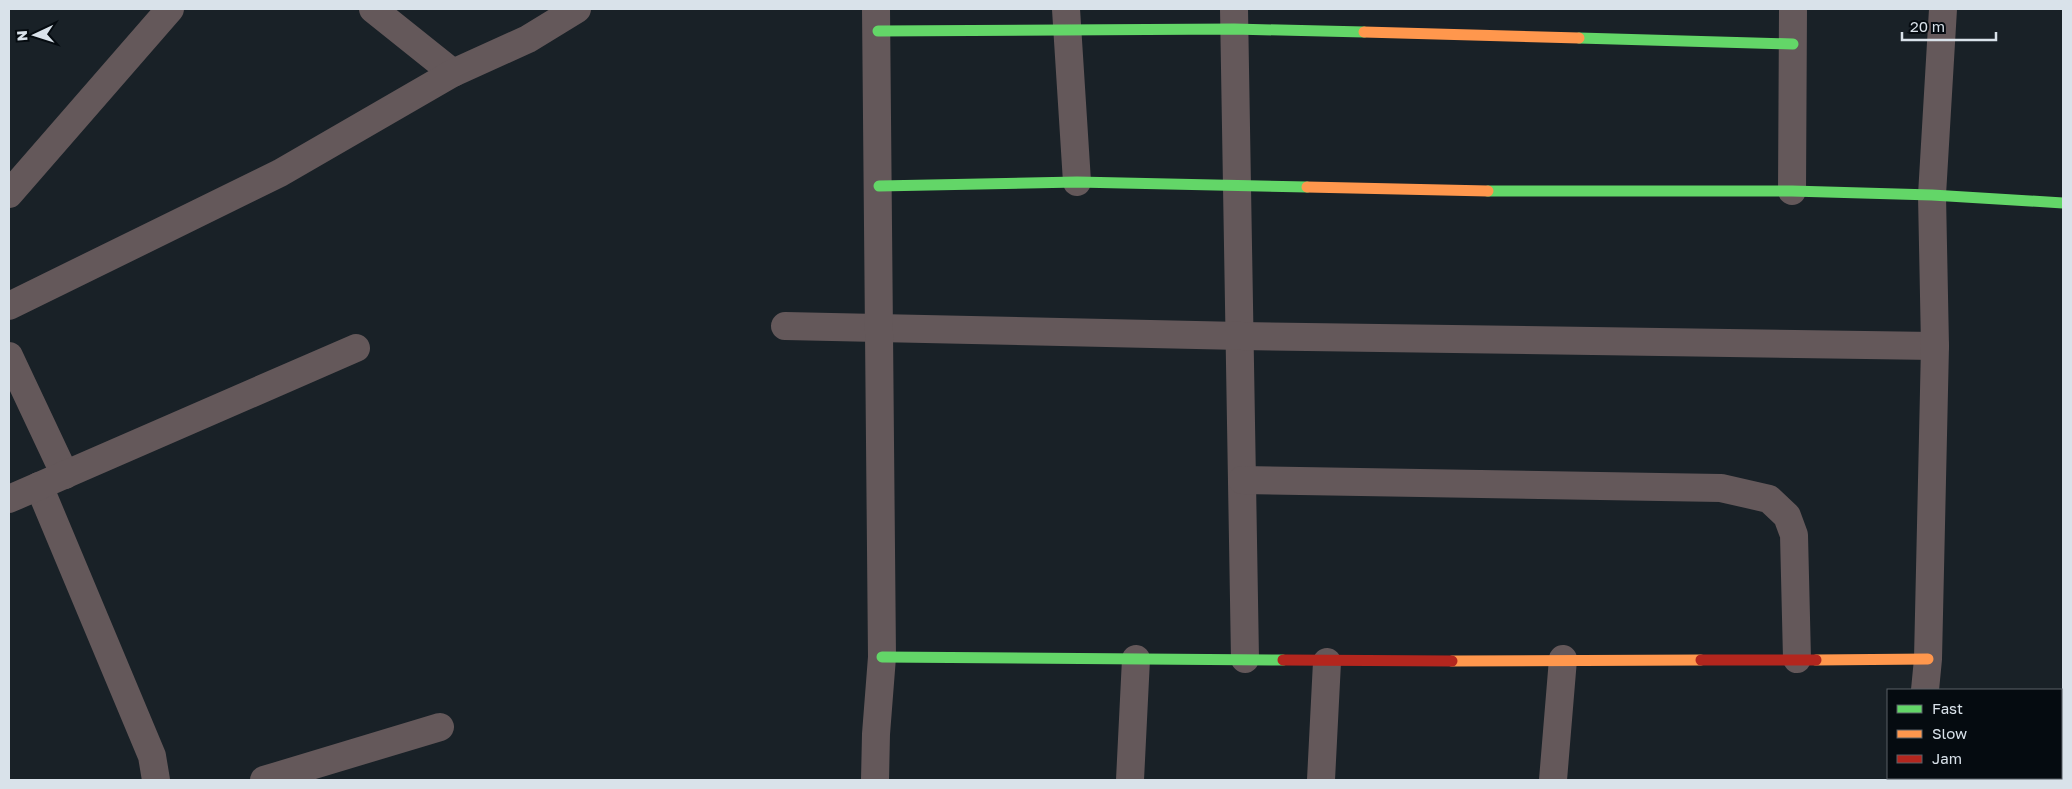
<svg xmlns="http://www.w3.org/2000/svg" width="2072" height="789" viewBox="0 0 2072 789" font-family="'Golos Text',sans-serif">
<rect width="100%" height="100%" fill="#192127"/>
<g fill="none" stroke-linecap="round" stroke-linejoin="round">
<g stroke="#64585a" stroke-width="28">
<path d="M373 9 453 73"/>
<path d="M1066 9 1077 182"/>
<path d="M1234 9 1245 659"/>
<path d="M1792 191 1793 9"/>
<path d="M9 194 170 9"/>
<path d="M9 306 280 173 453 73 528 39 577 9"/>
<path d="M785 326 1241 336 1935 346"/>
<path d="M9 356 65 475"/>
<path d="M1242 480 1721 488 1769 499 1787 516 1794 535 1797 659"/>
<path d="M39 486 152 756 156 780"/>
<path d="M9 499 356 348"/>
<path d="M1925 690 1928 659 1935 346 1932 195 1943 9"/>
<path d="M264 780 440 727"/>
<path d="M875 780 876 734 882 657 876 9"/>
<path d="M1130 780 1136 659"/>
<path d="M1321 780 1327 662"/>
<path d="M1553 780 1563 659"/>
<path d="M1917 780V778"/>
</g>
<g stroke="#63d668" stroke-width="11">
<path d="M878 31 1234 29 1364 32"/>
<path d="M1579 38 1793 44"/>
<path d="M879 186 1077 182 1307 187"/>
<path d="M1488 191H1792L1932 195 2063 203"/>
<path d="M882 657 1283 660"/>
</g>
<g stroke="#ff974d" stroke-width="11">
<path d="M1364 32 1579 38"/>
<path d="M1307 187 1488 191"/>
<path d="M1816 660 1928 659"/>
<path d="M1452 661 1701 660"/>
</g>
<g stroke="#b3261e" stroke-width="11">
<path d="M1283 660 1452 661"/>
<path d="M1701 660H1816"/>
</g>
</g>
<rect width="2072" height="789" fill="none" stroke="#d9e2ea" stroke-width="20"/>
<rect x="1887" y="689" width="175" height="90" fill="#050b10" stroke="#5a6167"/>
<rect x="1897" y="705" width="25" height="8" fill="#63d668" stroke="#5a6167"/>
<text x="1932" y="714" font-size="15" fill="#d9e2ea">Fast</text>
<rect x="1897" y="730" width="25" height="8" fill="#ff974d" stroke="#5a6167"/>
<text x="1932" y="739" font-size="15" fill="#d9e2ea">Slow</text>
<rect x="1897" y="755" width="25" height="8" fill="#b3261e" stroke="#5a6167"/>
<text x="1932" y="764" font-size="15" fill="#d9e2ea">Jam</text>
<g transform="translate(35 35) rotate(266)" stroke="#050b10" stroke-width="4" paint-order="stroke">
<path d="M0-4L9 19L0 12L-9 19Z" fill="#d9e2ea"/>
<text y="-8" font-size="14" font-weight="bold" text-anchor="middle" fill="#d9e2ea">N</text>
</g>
<path d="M1902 32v8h94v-8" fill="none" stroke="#d9e2ea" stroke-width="2.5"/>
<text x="1910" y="32" font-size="15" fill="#d9e2ea" stroke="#050b10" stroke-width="4" paint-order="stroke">20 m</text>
</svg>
